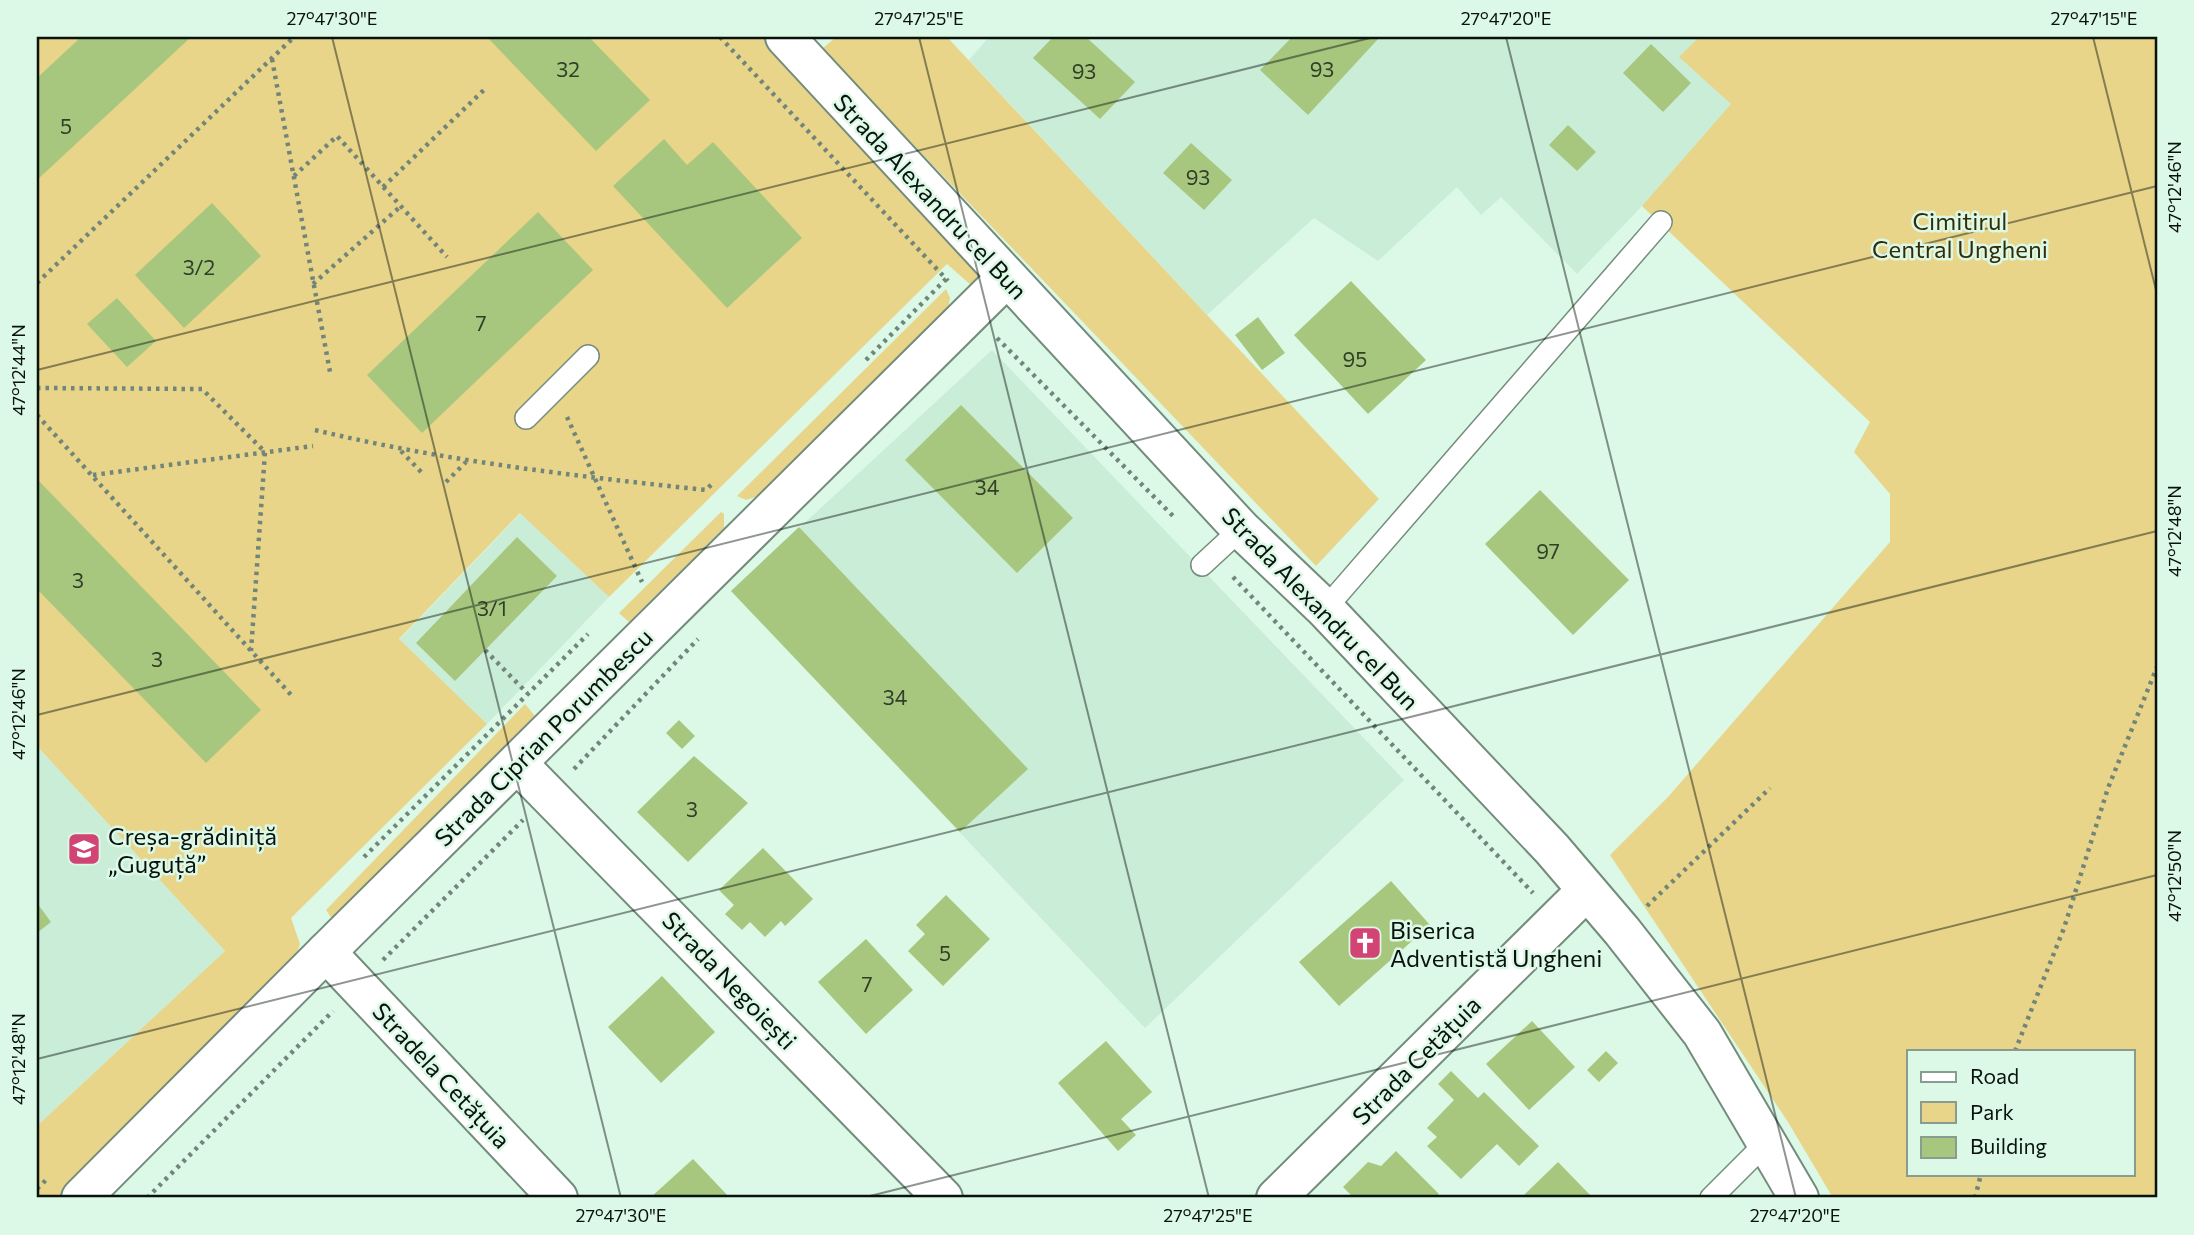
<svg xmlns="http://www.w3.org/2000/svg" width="2194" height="1235" viewBox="0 0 2194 1235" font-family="Commissioner,sans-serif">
<rect width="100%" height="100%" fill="#dcf8e6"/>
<g fill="#caedd8">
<path d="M989 37H1699L1680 57 1732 104 1642 206 1577 274 1501 197 1481 215 1457 187 1378 261 1314 218 1207 315 969 60Z"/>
<path d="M992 350 1404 780 1145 1028 731 591Z"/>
<path d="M521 513 609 597 487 724 399 640Z"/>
<path d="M37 746 225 951 37 1126Z"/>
</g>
<g fill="#e8d589" fill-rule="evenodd">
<path d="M37 37H764L986 272 972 286 947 264 609 597 520 513 399 639 487 724 291 918 300 944 294 962 58 1198H37V1126L225 951 37 746Z"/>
<path d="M836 37H947L1379 499 1316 566 822 49Z"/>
<path d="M1699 37H2157V1198H1833L1788 1122 1610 855 1668 797 1890 542V494L1854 452 1870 422 1642 206 1731 104 1679 57ZM1909 1051H2133V1174H1909Z"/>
<path d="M946 289 950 298 948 309 764 494 746 500 737 496Z"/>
<path d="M721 512 724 514V528L629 622 619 613Z"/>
<path d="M525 704 536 717 334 922 326 910Z"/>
</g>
<g fill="#a8c77e">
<path d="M81 37H191L37 180V78Z"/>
<path d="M487 37H589L650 100 596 151Z"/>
<path d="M1053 37H1086L1135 82 1100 119 1033 58Z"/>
<path d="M1292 37H1377L1379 38 1308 115 1260 70Z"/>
<path d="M1651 44 1691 83 1663 112 1623 73Z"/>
<path d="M1568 125 1596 152 1577 171 1549 145Z"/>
<path d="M664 139 687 165 713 142 802 238 727 308 613 186Z"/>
<path d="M1191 143 1232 180 1204 210 1163 173Z"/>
<path d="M212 203 261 256 184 328 135 275Z"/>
<path d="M538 212 593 270 422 433 367 375Z"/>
<path d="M1351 281 1426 360 1368 414 1294 335Z"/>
<path d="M117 298 156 341 127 367 87 324Z"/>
<path d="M1258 317 1285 353 1262 370 1235 335Z"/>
<path d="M961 405 1073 518 1017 573 905 460Z"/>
<path d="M37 479 261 710 206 763 37 589Z"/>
<path d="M1540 490 1629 580 1573 635 1485 544Z"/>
<path d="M799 527 1028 769 960 832 731 591Z"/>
<path d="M517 537 557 576 455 681 416 643Z"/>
<path d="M679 720 695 736 682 749 666 733Z"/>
<path d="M694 756 748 803 688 862 637 812Z"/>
<path d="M763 848 813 899 785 926 781 921 765 937 750 922 742 930 725 914 734 905 719 890Z"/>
<path d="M1391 881 1430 925 1339 1006 1299 962Z"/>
<path d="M946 895 990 939 943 986 908 951 925 934 916 925Z"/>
<path d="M37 903 51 922 37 933Z"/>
<path d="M866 939 913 990 866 1034 818 982Z"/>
<path d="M662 976 715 1032 661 1083 608 1027Z"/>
<path d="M1532 1021 1575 1067 1529 1110 1486 1064Z"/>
<path d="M1106 1041 1152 1092 1121 1119 1136 1135 1118 1151 1058 1083Z"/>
<path d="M1606 1051 1618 1063 1599 1082 1587 1070Z"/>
<path d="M1451 1071 1478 1098 1484 1092 1539 1146 1519 1166 1497 1144 1461 1179 1427 1146 1437 1137 1427 1128 1454 1100 1438 1084Z"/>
<path d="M1396 1151 1439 1194 1434 1198H1354L1343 1187 1368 1162 1381 1166Z"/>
<path d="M693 1159 730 1198H650Z"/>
<path d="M1558 1162 1593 1198H1521Z"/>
</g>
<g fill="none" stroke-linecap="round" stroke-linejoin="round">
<defs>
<g id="service">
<path d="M526 418 588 356"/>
<path d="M1202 565 1241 529"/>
<path d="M1325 609 1661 222"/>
<path d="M1711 1198 1767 1142"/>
</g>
<g id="minor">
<path d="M785 37 1241 529 1325 609 1552 849 1622 931 1702 1033 1799 1198"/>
<path d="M517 763 943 1198"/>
<path d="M326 952 558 1198"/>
<path d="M81 1198 326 952 1006 278"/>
<path d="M1276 1198 1586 891"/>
</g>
</defs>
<use href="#service" stroke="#738c7c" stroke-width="24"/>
<use href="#minor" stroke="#738c7c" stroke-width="42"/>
<g stroke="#728579" stroke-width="4.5" stroke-dasharray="3.5 5" stroke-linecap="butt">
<path d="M720 37 948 281"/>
<path d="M272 59 330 372"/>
<path d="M294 176 337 136 447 257"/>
<path d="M383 187 487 87"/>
<path d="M37 283 294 37"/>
<path d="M313 284 401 206"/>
<path d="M997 338 1173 516"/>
<path d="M866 360 947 278"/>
<path d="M37 388 202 389 265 452 251 651"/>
<path d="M37 415 293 697"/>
<path d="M567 417 642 582"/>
<path d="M315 430C444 461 574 476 706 490L713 483"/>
<path d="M401 451 424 475"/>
<path d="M93 475 313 446"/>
<path d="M446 482 466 462"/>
<path d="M1233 577 1533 893"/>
<path d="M485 650 527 693"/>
<path d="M574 769 698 639"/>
<path d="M364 857 588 634"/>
<path d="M1647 906 1770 788"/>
<path d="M383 960 523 820"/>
<path d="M2015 1051 2064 928 2108 788 2157 667"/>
<path d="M37 1189 48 1178"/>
<path d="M147 1198 333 1011"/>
<path d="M1975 1198 1981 1174"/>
</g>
<use href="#service" stroke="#fff" stroke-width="21"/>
<use href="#minor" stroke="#fff" stroke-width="38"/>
</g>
<path fill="none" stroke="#09120d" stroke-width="2" stroke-opacity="0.45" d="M332 37 621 1198M919 37 1209 1198M1506 37 1796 1198M2093 37 2157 294M37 370 1374 37M37 715 2157 186M37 1059 2157 531M862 1198 2157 875"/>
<defs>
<symbol id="school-square" viewBox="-11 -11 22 22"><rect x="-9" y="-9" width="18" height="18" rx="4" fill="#d14474" stroke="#dcf8e6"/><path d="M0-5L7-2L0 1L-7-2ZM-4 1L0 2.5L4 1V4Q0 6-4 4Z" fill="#fff"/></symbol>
<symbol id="church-square" viewBox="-11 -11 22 22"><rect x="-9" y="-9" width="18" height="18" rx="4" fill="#d14474" stroke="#dcf8e6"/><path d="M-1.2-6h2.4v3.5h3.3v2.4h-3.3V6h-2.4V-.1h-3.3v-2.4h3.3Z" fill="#fff"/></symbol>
</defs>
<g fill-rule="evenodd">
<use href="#school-square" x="65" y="830" width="38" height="38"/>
<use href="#church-square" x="1346" y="924" width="38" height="38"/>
</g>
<g text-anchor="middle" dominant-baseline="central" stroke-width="5" stroke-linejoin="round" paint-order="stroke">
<g font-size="21" fill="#313f29">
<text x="568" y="68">32</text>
<text x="1322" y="68">93</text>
<text x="1084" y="70">93</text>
<text x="66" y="125">5</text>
<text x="1198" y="176">93</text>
<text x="199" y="266">3/2</text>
<text x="481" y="322">7</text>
<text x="1355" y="358">95</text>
<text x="987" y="486">34</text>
<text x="1548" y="550">97</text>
<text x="78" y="579">3</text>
<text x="492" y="607">3/1</text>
<text x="157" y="658">3</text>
<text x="895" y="696">34</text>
<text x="692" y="808">3</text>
<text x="945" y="952">5</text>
<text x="867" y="983">7</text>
</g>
<g font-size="24" fill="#09120d" stroke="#dcf8e6">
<text transform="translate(931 196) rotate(47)">Strada Alexandru cel Bun</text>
<text transform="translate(1321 608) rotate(46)">Strada Alexandru cel Bun</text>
<text transform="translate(543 737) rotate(-45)">Strada Ciprian Porumbescu</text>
<text transform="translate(730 980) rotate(46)">Strada Negoiești</text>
<text transform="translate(1416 1060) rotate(-45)">Strada Cetățuia</text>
<text transform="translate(442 1075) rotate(47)">Stradela Cetățuia</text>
</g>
<g font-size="24" fill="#342c07" stroke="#dcf8e6">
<text x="1960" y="220">Cimitirul<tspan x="1960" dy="28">Central Ungheni</tspan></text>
</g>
<g font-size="24" fill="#09120d" stroke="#dcf8e6" text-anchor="start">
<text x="108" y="835">Creșa-grădiniță<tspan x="108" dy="28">„Guguță”</tspan></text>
<text x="1390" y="929">Biserica<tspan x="1390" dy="28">Adventistă Ungheni</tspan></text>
</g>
</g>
<rect width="2194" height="1235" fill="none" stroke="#dcf8e6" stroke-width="77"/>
<rect x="1907" y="1050" width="228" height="126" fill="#dcf8e6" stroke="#889c8f" stroke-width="2"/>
<rect x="1921" y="1072" width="35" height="10" fill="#ffffff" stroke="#889c8f" stroke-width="2"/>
<text x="1970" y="1084" font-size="21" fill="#09120d">Road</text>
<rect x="1921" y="1102" width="35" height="21" fill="#e8d589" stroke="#889c8f" stroke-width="2"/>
<text x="1970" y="1120" font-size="21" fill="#09120d">Park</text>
<rect x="1921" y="1137" width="35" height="21" fill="#a8c77e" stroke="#889c8f" stroke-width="2"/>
<text x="1970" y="1154" font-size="21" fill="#09120d">Building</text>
<rect x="38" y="38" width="2118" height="1158" fill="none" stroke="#09120d" stroke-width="2.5"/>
<g font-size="18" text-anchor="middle" fill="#09120d">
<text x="332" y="25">27°47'30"E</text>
<text x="919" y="25">27°47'25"E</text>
<text x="1506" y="25">27°47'20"E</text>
<text x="2094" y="25">27°47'15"E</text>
<text transform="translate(2175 187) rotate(-90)" y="6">47°12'46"N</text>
<text transform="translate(19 370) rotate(-90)" y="6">47°12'44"N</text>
<text transform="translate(2175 531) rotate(-90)" y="6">47°12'48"N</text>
<text transform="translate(19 714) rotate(-90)" y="6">47°12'46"N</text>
<text transform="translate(2175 876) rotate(-90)" y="6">47°12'50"N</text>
<text transform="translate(19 1059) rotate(-90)" y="6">47°12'48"N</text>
<text x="621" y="1222">27°47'30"E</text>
<text x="1208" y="1222">27°47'25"E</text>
<text x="1795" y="1222">27°47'20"E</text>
</g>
</svg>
